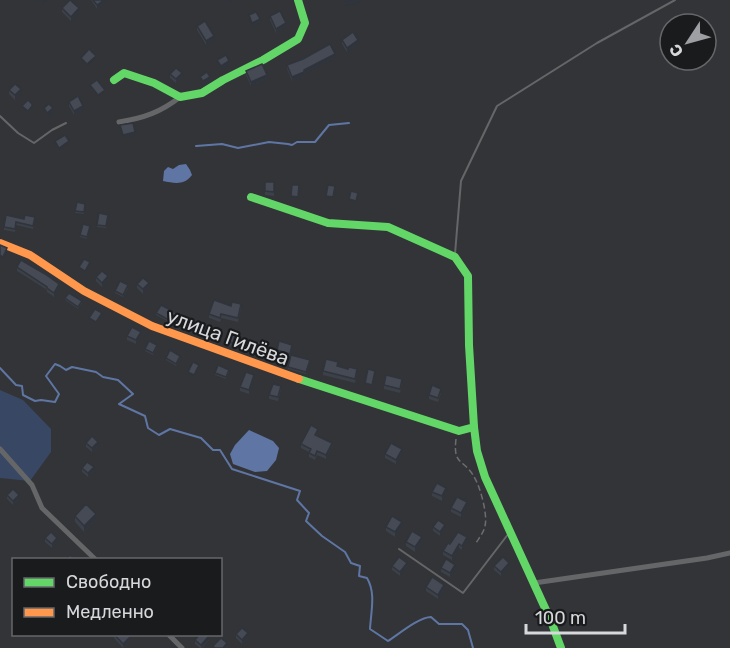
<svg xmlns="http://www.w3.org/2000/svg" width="730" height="648" viewBox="0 0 730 648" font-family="Rubik,sans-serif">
<rect width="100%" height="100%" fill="#323437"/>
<path fill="#384763" d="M0 390 23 400 51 429V452L30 481 0 478Z"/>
<g fill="#5f76a4">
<path d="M186 164 190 170 192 175C184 186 174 183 163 181L164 171 168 167 173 169 179 165Z"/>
<path d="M249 430 273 441 279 448 276 460 267 471 255 472 233 464 230 454 235 445Z"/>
</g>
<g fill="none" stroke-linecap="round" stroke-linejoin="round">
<g stroke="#5f76a4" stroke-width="2">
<path d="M196 146 222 144 238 148 269 142 288 144 292 145 297 142H315L329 125 349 123"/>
<path d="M0 368 16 385 22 386 23 395 35 401 41 400 55 402 59 394 46 376 55 364 60 366 66 370 72 367 96 372 103 377 118 380 133 394 119 404 145 416 148 428 159 435 170 429 201 438 213 450H220L232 469 300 491 297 500 309 513 306 521 322 536 345 552 351 563 360 566 359 576 367 578C376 593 371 611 370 629L388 641C399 634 419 617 431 617L439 624H462L468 630 473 648"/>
</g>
<path stroke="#6c6d6e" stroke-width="1.5" stroke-dasharray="6 3" stroke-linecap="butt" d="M456 439C453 465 462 458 473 475 480 485 488 515 485 526 484 532 479 538 476 543"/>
<g stroke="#656668" stroke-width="2">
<path d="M0 116 18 133 34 143 52 130 66 123"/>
<path d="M455 254 461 181 497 106 597 43 675 0"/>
<path d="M399 549 463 593 509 533"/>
</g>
<g stroke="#656668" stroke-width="5">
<path d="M119 122C144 118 161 112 180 97"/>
<path d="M0 449 32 485 42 508 96 560"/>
<path d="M534 583 707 558 730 553"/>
<path d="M168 634 182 648"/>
</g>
<g stroke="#63d668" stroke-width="8">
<path d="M114 80 124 73 154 83 180 97 202 93 223 80 263 60 298 39 305 23 298 0"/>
<path d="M251 197 328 223 388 227 455 257 468 276 469 345 474 427 459 431 299 379"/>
<path d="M474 427 477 451 485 477 551 621 561 648"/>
</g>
<path stroke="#ff974d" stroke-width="8" d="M0 243 30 255 84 291 152 326 299 379"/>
</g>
<g fill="#3b4049">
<path d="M91 0H105V3L97 9Z"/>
<path d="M62 8 79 12 71 21 62 12Z"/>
<path d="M270 16 286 27 276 33 270 20Z"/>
<path d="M197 26 214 40 206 45 197 30Z"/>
<path d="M342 40 358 44 347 52 342 44Z"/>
<path d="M335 58 304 74V76L292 81 287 69V65Z"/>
<path d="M246 71 267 79 251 86 246 75Z"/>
<path d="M170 74 182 77 176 83 170 78Z"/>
<path d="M9 90 21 93 15 100 9 94Z"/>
<path d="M69 102 83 110 74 115 69 106Z"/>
<path d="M274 182V196L265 195V191Z"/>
<path d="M85 204 84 214 75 213V211Z"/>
<path d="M108 217 106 228 97 227V225Z"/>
<path d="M24 219 35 220 33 229 16 225 15 232 4 230V227Z"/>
<path d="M90 228 87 239 80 237V235Z"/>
<path d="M17 267 59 288 54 297 47 292V290L17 271Z"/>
<path d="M96 277 108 280 102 287 96 281Z"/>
<path d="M137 284 149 287 143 294 137 288Z"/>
<path d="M128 288 123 297 115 293V291Z"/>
<path d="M65 298 82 303 78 309 65 300Z"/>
<path d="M231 306 241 308 238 322 221 318 220 322 209 318V314Z"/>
<path d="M156 313 184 319 180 328 156 315Z"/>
<path d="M214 333 211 341 203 338V334Z"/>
<path d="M127 336H141L136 344 127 340Z"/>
<path d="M235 339 233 347 225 345V341Z"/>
<path d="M157 347 153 355 145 351V349Z"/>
<path d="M292 347 290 356 277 352V350Z"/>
<path d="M166 358H180L176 366 166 360Z"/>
<path d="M310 362 306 374 288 369V367Z"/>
<path d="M338 367 357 373 355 383 323 375V371Z"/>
<path d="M229 372 226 379 215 375V373Z"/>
<path d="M254 379 249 394 240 391V387Z"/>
<path d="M402 383 400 393 384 389V385Z"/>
<path d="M281 390 278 401 269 399V395Z"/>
<path d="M441 393 438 402 429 399V395Z"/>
<path d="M318 433 316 435 332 447 326 459 317 455 315 460 309 457V452L301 448V444Z"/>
<path d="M86 443 98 446 92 452 86 447Z"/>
<path d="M402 453 396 464 385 458V454Z"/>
<path d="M82 468 94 471 88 477 82 472Z"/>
<path d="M432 492H446L442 501 432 496Z"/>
<path d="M7 495 19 499 13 505 7 499Z"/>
<path d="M467 506 461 517 451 512V508Z"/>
<path d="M75 516 96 520 84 532 75 522Z"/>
<path d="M402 526 395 537 386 531V527Z"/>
<path d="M433 527 445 529 440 536 433 531Z"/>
<path d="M45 538 57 542 52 548 45 542Z"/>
<path d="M422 541 415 552 406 546V542Z"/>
<path d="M467 541 462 550 459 548 452 560 443 555V551Z"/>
<path d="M392 566 407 567 400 576 392 570Z"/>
<path d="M494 566 509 567 501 576 494 570Z"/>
<path d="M441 568 455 569 450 577 441 572Z"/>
<path d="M426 587 444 589 438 599 426 591Z"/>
<path d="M114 634 131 640 123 648 114 638Z"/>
<path d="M236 634 248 638 242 644 236 638Z"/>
<path d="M195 640H209L202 648H200L195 644Z"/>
</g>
<g fill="#30343c">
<path d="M42 0H47L41 5V1Z"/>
<path d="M104 0H105V3L97 9V5Z"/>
<path d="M226 0H232L226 4Z"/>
<path d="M352 0H361V2L344 6V2Z"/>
<path d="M79 8V12L71 21V17Z"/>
<path d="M260 19V23L252 27V23Z"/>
<path d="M286 23V27L276 33V29Z"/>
<path d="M214 36V40L206 45V41Z"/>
<path d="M358 40V44L347 52V48Z"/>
<path d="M335 54V58L304 74V76L292 81V77Z"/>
<path d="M96 56V58L87 66V64Z"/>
<path d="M229 61V65L221 70V66Z"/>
<path d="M182 73V77L176 83V79Z"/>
<path d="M267 75V79L251 86V82Z"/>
<path d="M210 77V81L203 85V81Z"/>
<path d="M21 89V93L15 100V95Z"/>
<path d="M83 106V110L74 115V111Z"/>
<path d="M53 108V113L47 117V113Z"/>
<path d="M135 132V135L123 137V135Z"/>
<path d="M69 141V144L59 150V148Z"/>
<path d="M7 248V252L3 261V257Z"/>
<path d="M108 276V280L102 287V283Z"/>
<path d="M149 283V287L143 294V289Z"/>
<path d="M59 284V288L54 297V293Z"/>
<path d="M141 332V336L136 344V340Z"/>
<path d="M254 375V379L249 394V390Z"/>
<path d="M98 442V446L92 452V448Z"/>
<path d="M332 443V447L326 459V455Z"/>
<path d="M402 449V453L396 464V460Z"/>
<path d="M94 467V471L88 477V473Z"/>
<path d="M446 488V492L442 501V496Z"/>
<path d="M19 495V499L13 505V501Z"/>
<path d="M467 502V506L461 517V513Z"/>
<path d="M96 514V520L84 532V526Z"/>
<path d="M402 522V526L395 537V532Z"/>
<path d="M445 525V529L440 536V532Z"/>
<path d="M422 537V541L415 552V547Z"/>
<path d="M467 537V541L462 550V546Z"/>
<path d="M57 538V542L52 548V544Z"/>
<path d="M459 544V548L452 560V556Z"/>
<path d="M407 563V567L400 576V572Z"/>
<path d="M509 563V567L501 576V572Z"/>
<path d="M455 565V569L450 577V573Z"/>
<path d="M444 585V589L438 599V595Z"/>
<path d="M248 633V638L242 644V640Z"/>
<path d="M131 636V640L123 648V644Z"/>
<path d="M209 636V640L201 648V645Z"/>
</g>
<g fill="#454a55" stroke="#30343c" stroke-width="1.5">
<path d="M70 0 79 8 71 17 62 8Z"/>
<path d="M93 0H104L97 5Z"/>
<path d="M280 11 286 23 276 29 270 16Z"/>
<path d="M256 12 260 19 252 23 249 15Z"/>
<path d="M205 21 214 36 206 41 197 26Z"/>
<path d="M353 32 358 40 347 48 342 40Z"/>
<path d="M330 44 335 54 304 70V72L292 77 287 65 303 59Z"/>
<path d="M89 49 96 56 87 64 81 58Z"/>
<path d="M226 55 229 61 221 66 217 60Z"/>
<path d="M262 64 267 75 251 82 246 71Z"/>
<path d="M176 68 182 73 176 79 170 74Z"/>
<path d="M207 72 210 77 203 81 200 77Z"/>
<path d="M97 80 105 90 98 95 90 85Z"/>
<path d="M15 84 21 89 15 95 9 90Z"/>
<path d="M78 96 83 106 74 111 69 102Z"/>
<path d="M28 100 32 104V106L28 111 22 106Z"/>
<path d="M49 104 53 108 47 113 44 108Z"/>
<path d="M133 123 135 132 123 135 120 125Z"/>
<path d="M65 135 69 141 59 148 55 141Z"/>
<path d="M265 182H274V192L265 191Z"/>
<path d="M292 185H299L298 197 291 196Z"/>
<path d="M328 185 335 186 333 197 326 196Z"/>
<path d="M351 191 358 193 356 201 349 199Z"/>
<path d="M77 202 85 204 84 212 75 211Z"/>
<path d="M99 213 108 215 106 226 97 225Z"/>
<path d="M6 215 24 219 25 215 35 217 33 226 16 222 15 229 4 227Z"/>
<path d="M83 224 90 226 87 237 80 235Z"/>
<path d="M0 245 7 248 3 257 0 255Z"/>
<path d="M84 259 90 262 85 271 79 267Z"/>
<path d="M21 260 45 274 59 284 54 293 47 288V287L17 267Z"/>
<path d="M102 271 108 276 102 283 96 277Z"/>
<path d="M143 278 149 283 143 289 137 284Z"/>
<path d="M120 281 128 285 123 295 115 291Z"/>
<path d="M69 293 82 301 78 307 65 298Z"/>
<path d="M214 300 231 306 232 302 241 304 238 318 221 314 220 318 209 314Z"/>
<path d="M161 305 184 317 180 326 156 313Z"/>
<path d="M95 309 102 313 96 322 89 318Z"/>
<path d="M206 326 214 329 211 337 203 334Z"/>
<path d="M132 327 141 332 136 340 127 336Z"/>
<path d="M227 333 235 335 233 343 225 341Z"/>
<path d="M149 341 157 345 153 353 145 349Z"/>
<path d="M255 341 262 342 259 352 253 351Z"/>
<path d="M279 341 292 345 290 354 277 350Z"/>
<path d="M170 350 180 356 176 364 166 358Z"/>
<path d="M291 355 310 360 306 372 288 367Z"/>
<path d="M326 359 338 362 337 366 348 369 349 367 357 369 355 379 323 371Z"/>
<path d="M193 362 199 365 194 375 188 372Z"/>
<path d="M218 365 229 370 226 377 215 373Z"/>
<path d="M368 369 375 371 372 385 365 383Z"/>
<path d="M246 372 254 375 249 390 240 387Z"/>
<path d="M386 375 402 379 400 389 384 385Z"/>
<path d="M273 384 281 386 278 397 269 395Z"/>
<path d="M432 385 441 389 438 398 429 395Z"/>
<path d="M311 425 318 429 315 435 332 443 326 455 317 451 315 456 309 453 311 449 301 444Z"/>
<path d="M92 436 98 442 92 448 86 443Z"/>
<path d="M391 443 402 449 396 460 385 454Z"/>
<path d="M87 462 94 467 88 473 82 468Z"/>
<path d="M437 483 446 488 442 496 432 492Z"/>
<path d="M13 489 19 495 13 501 7 495Z"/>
<path d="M457 497 467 502 461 513 451 508Z"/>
<path d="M86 504 96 514 84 526 75 516Z"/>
<path d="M392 516 402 522 395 532 386 527Z"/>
<path d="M438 520 445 525 440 532 433 527Z"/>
<path d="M412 531 422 537 415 547 406 542Z"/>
<path d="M51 532 57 538 52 544 45 538Z"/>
<path d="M458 532 467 537 462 546 459 544 452 556 443 551 448 543 450 544Z"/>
<path d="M70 555 75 560H66Z"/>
<path d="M399 557 407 563 400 572 392 566Z"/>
<path d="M503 557 509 563 501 572 494 566Z"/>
<path d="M446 559 455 565 450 573 441 568Z"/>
<path d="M432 577 444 585 438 595 426 587Z"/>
<path d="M242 628 248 633 242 640 236 634Z"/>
<path d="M114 634H129L131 636 123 644Z"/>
<path d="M200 634H207L209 636 201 645 195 640Z"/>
<path d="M221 638 227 643 223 648H215L213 646Z"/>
</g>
<g text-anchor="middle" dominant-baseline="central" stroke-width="4.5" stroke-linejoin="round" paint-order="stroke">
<g font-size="20" fill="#d7d8db" stroke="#1a1b1d">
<text transform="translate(228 337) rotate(20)">улица Гилёва</text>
</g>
</g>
<rect x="12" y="558" width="210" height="78" fill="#1a1b1d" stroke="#666769" stroke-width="1.5"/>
<rect x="24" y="578" width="30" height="9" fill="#63d668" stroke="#666769" stroke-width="1.5"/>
<text x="66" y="588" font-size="18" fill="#d7d8db">Свободно</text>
<rect x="24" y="608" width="30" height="9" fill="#ff974d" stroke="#666769" stroke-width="1.5"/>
<text x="66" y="618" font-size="18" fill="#d7d8db">Медленно</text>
<g transform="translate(688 42) rotate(234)"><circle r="28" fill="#1a1b1d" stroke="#666769" stroke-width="1.5"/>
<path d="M0-4.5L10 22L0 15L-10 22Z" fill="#9d9fa2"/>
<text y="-9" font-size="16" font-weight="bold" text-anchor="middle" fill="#d7d8db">С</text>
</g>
<path d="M526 624v9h99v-9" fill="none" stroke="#d7d8db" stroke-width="3"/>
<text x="535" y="624" font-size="18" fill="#d7d8db" stroke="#1a1b1d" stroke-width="4.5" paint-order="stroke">100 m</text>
</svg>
